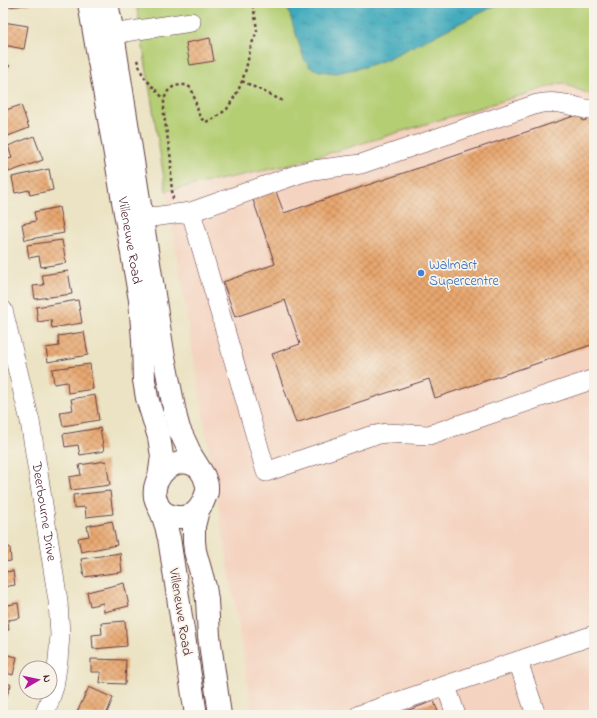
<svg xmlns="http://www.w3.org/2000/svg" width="597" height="718" viewBox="0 0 597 718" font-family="'Indie Flower',sans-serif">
<defs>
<pattern id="water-ripples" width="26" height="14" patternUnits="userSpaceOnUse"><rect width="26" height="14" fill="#3ca9bb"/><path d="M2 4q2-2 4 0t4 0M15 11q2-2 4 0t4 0" fill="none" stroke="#348998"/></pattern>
<pattern id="building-cross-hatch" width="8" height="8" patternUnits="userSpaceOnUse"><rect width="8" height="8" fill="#e8a770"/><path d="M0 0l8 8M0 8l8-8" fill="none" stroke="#be875c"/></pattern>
</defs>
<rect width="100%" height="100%" fill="#f7f3e8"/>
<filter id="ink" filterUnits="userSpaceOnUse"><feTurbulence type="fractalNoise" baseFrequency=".025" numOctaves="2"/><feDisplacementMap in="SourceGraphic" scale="8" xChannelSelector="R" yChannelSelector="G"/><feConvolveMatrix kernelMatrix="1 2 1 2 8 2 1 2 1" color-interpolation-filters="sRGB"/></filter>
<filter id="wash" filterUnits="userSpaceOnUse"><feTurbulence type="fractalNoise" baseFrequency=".012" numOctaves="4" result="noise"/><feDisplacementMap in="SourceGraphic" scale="16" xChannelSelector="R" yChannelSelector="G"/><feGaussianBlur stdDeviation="0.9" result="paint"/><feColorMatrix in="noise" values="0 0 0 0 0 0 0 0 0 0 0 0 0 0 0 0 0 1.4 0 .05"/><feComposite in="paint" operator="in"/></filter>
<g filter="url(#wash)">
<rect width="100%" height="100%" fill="#ebe3c3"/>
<path fill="#f4d3c0" d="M562 83 594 96V715H253L166 191 290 165Z"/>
<path fill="#b4ce73" stroke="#7f764f" d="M136 3H594V96L562 83 290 165 166 191Z"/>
<path fill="url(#water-ripples)" stroke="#436473" d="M286 3H501L385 60 364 67 336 73 319 71 310 67 304 59Z"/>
<g id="blocks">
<g fill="url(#building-cross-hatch)">
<path d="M3 3H30V4L3 8Z"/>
<path d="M3 22 28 26 24 49 3 45Z"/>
<path d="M210 38 214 61 190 65 186 43Z"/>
<path d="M3 59 10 66 3 73Z"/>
<path d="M21 105 29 128 8 136 5 128H3V111Z"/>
<path d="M580 114 583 121 594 117V344L435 398 429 379 296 423 272 354 300 344 285 300 235 317 223 282 275 264 252 197 275 189 284 213Z"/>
<path d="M34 136 43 160 9 172 5 160 12 158 8 146Z"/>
<path d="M49 169 53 190 30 195 29 190 15 193 12 177Z"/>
<path d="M59 207 64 233 25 240 22 224 36 221 34 212Z"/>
<path d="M62 240 66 263 41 267 39 256 29 258 27 245Z"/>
<path d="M68 271 72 294 35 299 33 286 44 285 42 275Z"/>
<path d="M78 300 82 323 52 328 51 320 38 322 36 307Z"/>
<path d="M84 332 88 355 48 362 46 348 59 346 58 336Z"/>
<path d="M90 364 93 389 68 393 67 382 54 384 52 369Z"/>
<path d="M95 395 99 420 63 426 60 412 73 410 71 399Z"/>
<path d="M100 428 104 451 80 455 78 445 65 447 63 434Z"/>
<path d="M106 461 110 485 71 490 69 477 81 475 79 465Z"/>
<path d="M110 491 113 514 86 517 85 507 74 508 73 495Z"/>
<path d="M112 521 117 545 81 552 78 538 89 536 87 526Z"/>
<path d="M10 547 11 561 3 562V548Z"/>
<path d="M120 553 122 572 84 577 81 559Z"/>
<path d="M13 571 15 585 3 587V572Z"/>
<path d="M124 583 129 606 104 612 103 603 90 606 87 592Z"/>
<path d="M18 603 20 618 8 620 9 630 3 631V606Z"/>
<path d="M125 621 127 646 93 649 92 635 102 634 101 623Z"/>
<path d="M3 647 6 648 4 654 17 657 13 675 3 672Z"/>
<path d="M91 659 126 660 125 684 100 683 101 672H91Z"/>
<path d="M3 681 11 685 6 698 3 697Z"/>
<path d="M89 687 113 698 106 715H83L77 712Z"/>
<path d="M434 701 439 715H395Z"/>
</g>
</g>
</g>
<g filter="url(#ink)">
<use href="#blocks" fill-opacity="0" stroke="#623c42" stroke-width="1"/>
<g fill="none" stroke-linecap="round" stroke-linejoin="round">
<defs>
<g id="minor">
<path d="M98 36 191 22"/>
<path d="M191 212 266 472 370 436 386 433 429 435 594 379"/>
<path d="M128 220 191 212 301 173 313 170 361 164 537 104C556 100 570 105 589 110L594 109"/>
<path id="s1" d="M3 310 30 421 58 601 60 635 58 661 54 687 46 711 44 715"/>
<path d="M518 661 536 715"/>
<path d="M446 686 456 715"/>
<path d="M359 715 594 635"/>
</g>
<g id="major">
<path id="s2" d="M89 3 140 300 143 340 144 380 147 398 159 437 162 456 159 478"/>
<path d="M107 3 113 34 163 352 176 418 179 429 187 446 191 455 204 476 207 485V492L203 502 198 510 192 515 183 517H175L166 514 160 509"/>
<path d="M198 510 194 526V541L195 551 205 587 207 600 209 636 220 715"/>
<path d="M196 715 169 538C167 533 167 527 165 523 163 514 157 505 155 497 152 477 170 460 189 463 192 464 195 466 198 467"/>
</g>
</defs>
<use href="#minor" stroke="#623c42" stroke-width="20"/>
<use href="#major" stroke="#623c42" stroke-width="24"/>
<g stroke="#623c42" stroke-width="2.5" stroke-dasharray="3 3" stroke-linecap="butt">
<path d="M137 60 143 76 164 99"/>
<path d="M242 81 285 102"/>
<path d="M173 199 171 181V160L164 115V99L168 91 174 86 181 85H186L191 88 193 93 200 118 206 122 215 118 227 109 238 91 242 81 246 69 251 46 257 31 255 15 252 3"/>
</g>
<use href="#minor" stroke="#fff" stroke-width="19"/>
<use href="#major" stroke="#fff" stroke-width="22"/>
</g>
</g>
<circle fill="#3f7fe0" stroke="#f7f3e8" stroke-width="1.5" cx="421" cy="273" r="4"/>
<g text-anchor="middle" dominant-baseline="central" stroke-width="3.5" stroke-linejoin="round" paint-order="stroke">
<g font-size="14" fill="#4a1f2b" stroke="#f7f3e8">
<text stroke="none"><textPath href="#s2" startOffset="241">Villeneuve Road</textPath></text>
<text stroke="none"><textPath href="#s1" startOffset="206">Deerbourne Drive</textPath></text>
<text transform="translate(180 612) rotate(81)">Villeneuve Road</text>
</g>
<g font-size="14" fill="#366cbe" stroke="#f7f3e8" text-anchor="start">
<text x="429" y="265">Walmart<tspan x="429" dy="16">Supercentre</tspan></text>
</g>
</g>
<rect width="597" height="718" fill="none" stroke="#f7f3e8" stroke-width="16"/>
<g transform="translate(38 680) rotate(81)"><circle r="19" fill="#f7f3e8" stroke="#b29e9c"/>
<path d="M0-3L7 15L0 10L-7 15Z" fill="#b5179e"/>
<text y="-6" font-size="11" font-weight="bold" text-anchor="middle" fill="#4a1f2b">N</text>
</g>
</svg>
